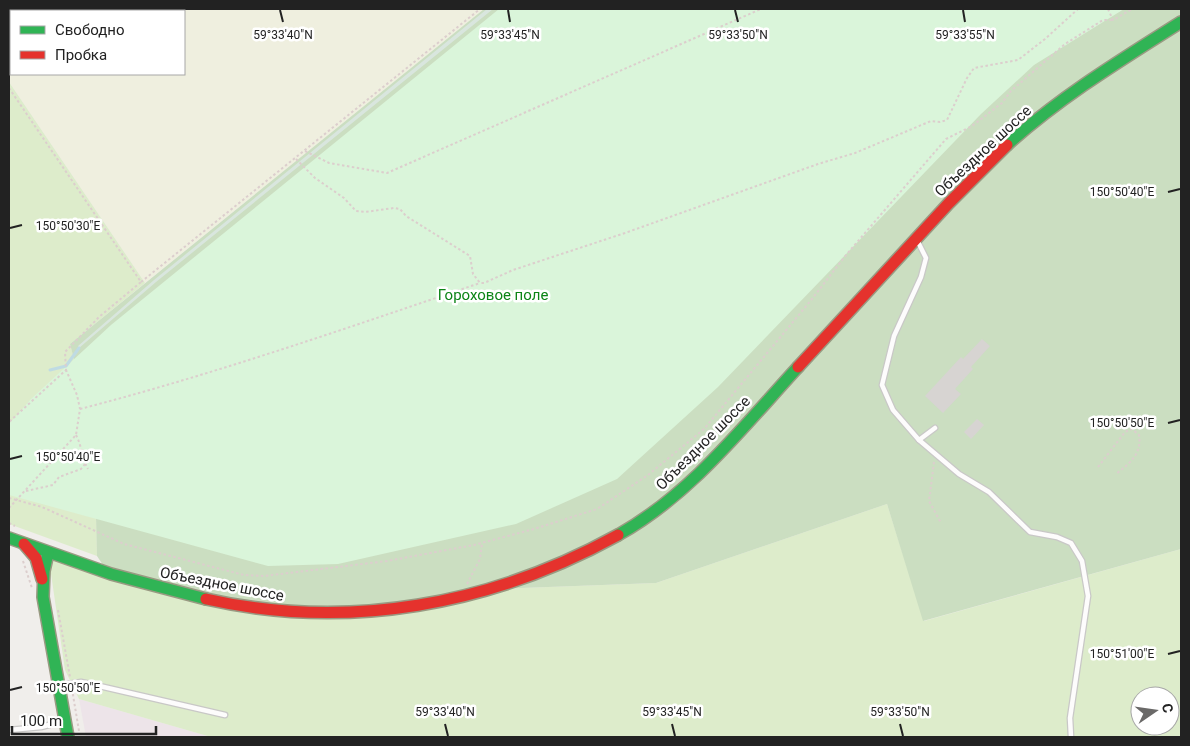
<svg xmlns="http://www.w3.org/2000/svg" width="1190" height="746" viewBox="0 0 1190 746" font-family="Roboto,sans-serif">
<rect width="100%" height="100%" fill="#f0eeeb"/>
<path fill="#ede4e9" d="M79 699 211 737H86Z"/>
<path fill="#efefdf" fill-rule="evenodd" d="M9 9H484L145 283 9 82ZM11 11H184V74H11Z"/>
<g fill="#ddeccb" fill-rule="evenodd">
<path d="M9 82 145 283 70 344 95 437 97 556 9 524Z"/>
<path d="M887 504 924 621 1181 549V737H211L79 699 65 670 48 553 118 575 491 589 656 583ZM1140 696H1170V726H1140Z"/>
</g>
<path fill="#cbdec1" d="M484 9H1181V549L923 621 887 504 656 583 491 589 439 601 288 612 107 571 97 556 94 437 70 344Z"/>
<path fill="#d9e6de" d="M487 9H493L156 282 79 348 78 346 154 280Z"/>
<path fill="#daf5da" d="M499 9H1124L1034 65 981 114 718 387 617 479 516 524 338 564 268 566 9 495V424L31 399 111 325Z"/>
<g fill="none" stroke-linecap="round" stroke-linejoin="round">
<path stroke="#bfdbe3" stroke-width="3" d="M50 370 66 366 79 348"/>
</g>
<g fill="#d7d4d2">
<path d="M982 339 990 346 971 367 973 369 955 389 961 394 943 413 925 396 961 357 963 359Z"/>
<path d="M977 419 984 425 971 439 964 432Z"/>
</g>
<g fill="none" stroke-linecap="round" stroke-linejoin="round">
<defs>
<g id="lane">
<path d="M917 240 926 258 921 277 894 336 882 385 893 410 919 440 935 428"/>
<path d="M919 440 959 474 989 492 1030 532 1057 537 1071 543 1082 561 1088 596 1070 718 1071 737"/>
<path d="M61 685 81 682 95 685 225 715"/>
<path d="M9 730 41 727 64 721"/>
</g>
<g id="fast">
<path d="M1007 145C1060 97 1121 60 1181 22"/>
<path d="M618 535C690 495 743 427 798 367"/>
<path d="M9 538 111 574 206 599"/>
<path d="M48 553 44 571 43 597 68 737"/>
</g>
<g id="jam">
<path d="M798 367 949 203 1007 145"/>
<path d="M24 544 36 558 42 579"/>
<path d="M206 599C348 631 491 605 618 535"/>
</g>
</defs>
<use href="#lane" stroke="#c9c8c7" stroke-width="7"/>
<use href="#fast" stroke="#999a82" stroke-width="14"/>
<use href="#jam" stroke="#999a82" stroke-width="14"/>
<g stroke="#dccecd" stroke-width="2" stroke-dasharray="2.5 2.5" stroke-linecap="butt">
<path d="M1108 9 1113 20 1132 9"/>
<path d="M9 88 141 282 99 317 65 352 66 370 9 422"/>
<path d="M305 151 329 163 387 173 761 9"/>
<path d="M296 159 315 178 344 198 356 211 365 212 394 208 400 209 406 216 470 256 473 274 480 283H484L513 270 625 233 818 164 855 153 931 121 940 122 947 120 967 78 974 68 1018 60 1045 39 1078 9"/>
<path d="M141 282 480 9"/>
<path d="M80 409C215 374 347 328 480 283"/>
<path d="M76 435C82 446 82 459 88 469"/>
<path d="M934 462 929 501 941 523"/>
<path d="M1098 467 1125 432 1132 429 1139 435C1142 454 1130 463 1116 474"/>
<path d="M26 491 53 485 59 477 81 469 85 464"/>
<path d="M9 498 42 507 124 544 244 575 264 576 387 561 474 545 534 529 597 509 648 475 704 429 812 299 846 255 946 139 972 126 1002 103 1011 91 1065 44 1103 20H1113"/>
<path d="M9 508 76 435 80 409 77 395 66 370"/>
<path d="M9 523 15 526"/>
<path d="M23 561 32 588"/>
<path d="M467 584 480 559 482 543"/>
<path d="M58 610 70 677"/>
<path d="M72 689 79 731"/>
</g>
<use href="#lane" stroke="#fdfcfc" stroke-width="4.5"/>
<use href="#fast" stroke="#30b455" stroke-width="11"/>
<use href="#jam" stroke="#e5322d" stroke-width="11"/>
</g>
<path fill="none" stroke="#222" stroke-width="2" d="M280 10 283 22M508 10 510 22M735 10 738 22M963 10 965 22M1168 192 1180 189M10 228 22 225M1168 423 1180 420M10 459 22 456M1168 654 1180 651M10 690 22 687M445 724 448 736M672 724 675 736M900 724 903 736"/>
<g text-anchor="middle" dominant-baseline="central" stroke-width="5" stroke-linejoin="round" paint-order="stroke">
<g font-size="15" fill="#222" stroke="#fff">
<text transform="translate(983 151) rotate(-43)">Объездное шоссе</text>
<text transform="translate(703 443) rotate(-45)">Объездное шоссе</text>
<text transform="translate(222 584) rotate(11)">Объездное шоссе</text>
</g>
<g font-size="15" fill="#0c8416" stroke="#fff">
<text x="493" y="295">Гороховое поле</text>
</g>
</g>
<g font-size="12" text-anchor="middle" fill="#222" stroke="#fff" stroke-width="5" stroke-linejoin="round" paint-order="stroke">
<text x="510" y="39">59°33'45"N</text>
<text x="738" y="39">59°33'50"N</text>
<text x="965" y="39">59°33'55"N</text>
<text x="283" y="39">59°33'40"N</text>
<text x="1122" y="196">150°50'40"E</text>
<text x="68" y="230">150°50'30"E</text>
<text x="1122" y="427">150°50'50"E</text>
<text x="68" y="461">150°50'40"E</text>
<text x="1122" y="658">150°51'00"E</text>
<text x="68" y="692">150°50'50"E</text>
<text x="445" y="716">59°33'40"N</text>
<text x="672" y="716">59°33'45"N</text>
<text x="900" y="716">59°33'50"N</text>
</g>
<rect width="1190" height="746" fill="none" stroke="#222222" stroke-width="20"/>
<rect x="10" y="10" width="175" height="65" fill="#ffffff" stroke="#a7a7a7"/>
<rect x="20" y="26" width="25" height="8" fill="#30b455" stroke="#a7a7a7"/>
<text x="55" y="35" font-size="15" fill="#222222">Свободно</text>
<rect x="20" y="51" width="25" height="8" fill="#e5322d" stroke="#a7a7a7"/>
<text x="55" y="60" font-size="15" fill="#222222">Пробка</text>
<g transform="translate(1155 711) rotate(77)"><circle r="24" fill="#ffffff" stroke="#a7a7a7"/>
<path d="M0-4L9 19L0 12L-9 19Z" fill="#6a6968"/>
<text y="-8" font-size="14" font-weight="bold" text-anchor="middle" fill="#222222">С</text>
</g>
<path d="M12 726v8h144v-8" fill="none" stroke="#222222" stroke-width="2.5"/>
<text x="20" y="726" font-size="15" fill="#222222" stroke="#ffffff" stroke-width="4" paint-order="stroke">100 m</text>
</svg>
